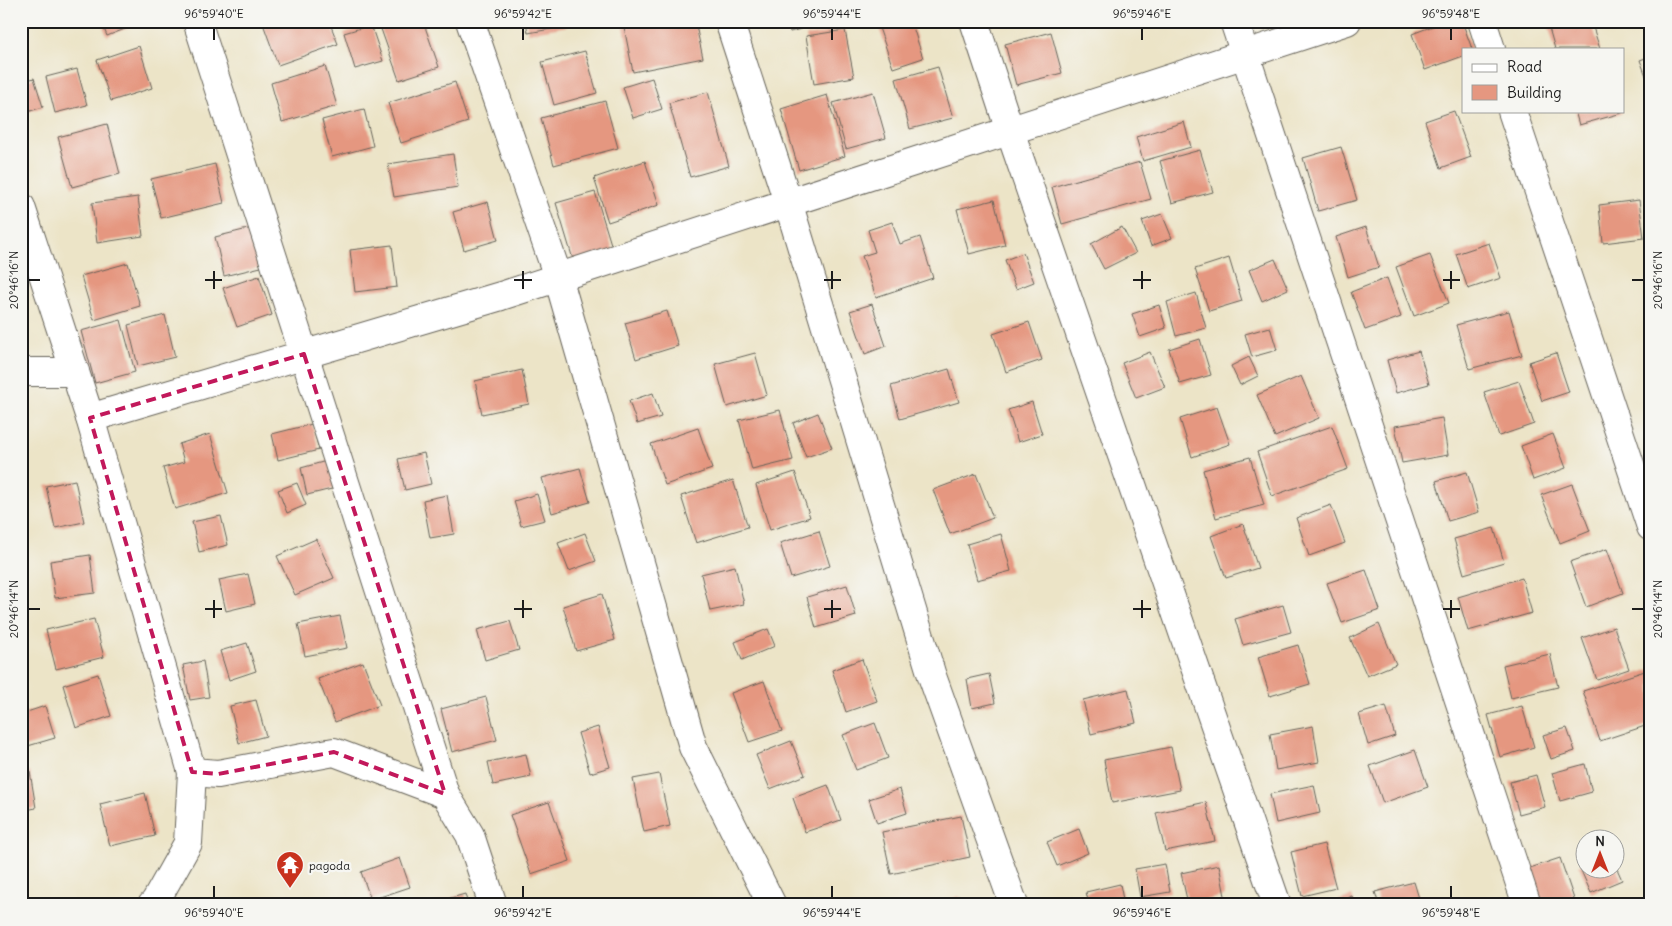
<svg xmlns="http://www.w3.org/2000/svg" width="1672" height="926" viewBox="0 0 1672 926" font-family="Delius,sans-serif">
<rect width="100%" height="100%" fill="#f6f6f2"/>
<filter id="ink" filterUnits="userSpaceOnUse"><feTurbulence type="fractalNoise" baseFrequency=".02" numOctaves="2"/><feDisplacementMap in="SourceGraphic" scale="10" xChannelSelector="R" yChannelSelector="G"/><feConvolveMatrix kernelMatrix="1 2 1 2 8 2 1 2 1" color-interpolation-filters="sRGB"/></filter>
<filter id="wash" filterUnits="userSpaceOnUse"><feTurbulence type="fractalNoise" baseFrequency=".0096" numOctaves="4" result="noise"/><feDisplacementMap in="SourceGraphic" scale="20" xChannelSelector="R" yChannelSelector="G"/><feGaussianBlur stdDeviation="1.12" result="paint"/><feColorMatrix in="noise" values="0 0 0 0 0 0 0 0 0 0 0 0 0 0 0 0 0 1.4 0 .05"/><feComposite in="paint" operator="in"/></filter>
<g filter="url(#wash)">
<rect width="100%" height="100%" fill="#ece4c7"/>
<g id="blocks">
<g fill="#e59780">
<path d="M101 21H134L135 25 107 36Z"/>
<path d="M262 21H329L338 44 278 65Z"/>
<path d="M404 21H423L439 67 399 80 381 29Z"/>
<path d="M526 21H567L568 26 528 33Z"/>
<path d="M651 21H695L703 58 633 72 624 27Z"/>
<path d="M786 21H826V22L790 32Z"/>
<path d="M880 21H911L923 58 893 68 877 22Z"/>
<path d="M1446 21H1462L1472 49H1463V56L1425 70 1412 34Z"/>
<path d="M1547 21H1591L1600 49H1555Z"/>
<path d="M371 25 383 61 355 69 344 33Z"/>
<path d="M845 30 854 77 814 84 806 36Z"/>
<path d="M1051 32 1062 73 1016 85 1005 44Z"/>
<path d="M139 46 152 88 111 101 97 60Z"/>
<path d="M585 51 597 93 554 105 542 62Z"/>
<path d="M1651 56V89L1640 60Z"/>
<path d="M325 66 337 106 282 122 271 83Z"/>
<path d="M938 67 953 118 910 129 896 79Z"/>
<path d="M77 69 87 105 55 113 46 77Z"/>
<path d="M34 78 43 107 21 114V82Z"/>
<path d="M652 78 662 109 633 118 623 87Z"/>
<path d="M455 82 468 122 401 143 388 103Z"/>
<path d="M708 92 729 166 690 177 669 103Z"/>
<path d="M873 92 886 138 846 149 833 103Z"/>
<path d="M827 95 845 156 799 170 781 109Z"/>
<path d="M605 101 618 148 554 165 541 118Z"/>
<path d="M364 109 373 146 332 157 322 120Z"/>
<path d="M1454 111 1471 157 1441 168 1425 121Z"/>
<path d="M1575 111H1622V113L1579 125Z"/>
<path d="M1184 122 1191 147 1143 161 1136 137Z"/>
<path d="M107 124 120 174 72 187 58 137Z"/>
<path d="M1341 147 1357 200 1318 211 1303 158Z"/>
<path d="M1200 150 1213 192 1172 203 1160 161Z"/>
<path d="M453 154 458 187 394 197 388 164Z"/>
<path d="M645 161 659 205 608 222 594 178Z"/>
<path d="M1140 162 1151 199 1062 224 1052 187Z"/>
<path d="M215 164 224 203 161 218 151 179Z"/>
<path d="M595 192 614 254 575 266 556 203Z"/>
<path d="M138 197 143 236 97 243 92 203Z"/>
<path d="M994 200 1005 245 969 254 957 209Z"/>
<path d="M1639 200 1644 238 1603 243 1599 205Z"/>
<path d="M488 202 498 240 464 250 453 212Z"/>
<path d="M1162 214 1172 238 1151 246 1142 221Z"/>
<path d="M892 222 900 244 920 237 933 278 876 297 862 256 875 252 868 230Z"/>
<path d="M256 227 265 266 224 276 215 237Z"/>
<path d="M1122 227 1136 253 1104 269 1091 244Z"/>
<path d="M1366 227 1379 267 1348 277 1336 237Z"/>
<path d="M1489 243 1501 278 1468 289 1456 254Z"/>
<path d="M392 245 397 287 355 292 350 250Z"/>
<path d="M1023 253 1034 282 1016 289 1005 260Z"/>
<path d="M1430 255 1449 303 1414 316 1396 267Z"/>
<path d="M1229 258 1242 301 1209 311 1195 269Z"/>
<path d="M1275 259 1288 289 1262 301 1249 270Z"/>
<path d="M128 263 140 306 94 320 81 276Z"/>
<path d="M259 276 272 315 237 327 223 288Z"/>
<path d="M1387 278 1401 317 1365 330 1351 292Z"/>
<path d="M1196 293 1206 328 1176 336 1167 302Z"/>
<path d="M872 304 886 346 865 354 850 311Z"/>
<path d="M1159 305 1166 328 1140 337 1132 314Z"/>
<path d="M667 311 678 346 636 359 625 323Z"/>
<path d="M1509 311 1522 355 1469 369 1456 325Z"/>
<path d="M165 315 175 357 138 366 128 325Z"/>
<path d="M121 320 135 372 95 383 81 331Z"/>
<path d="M1029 322 1042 360 1006 372 993 334Z"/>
<path d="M1270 327 1277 350 1252 357 1245 334Z"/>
<path d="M1200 339 1211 375 1180 384 1169 349Z"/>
<path d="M1419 351 1429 384 1396 393 1387 360Z"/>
<path d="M1150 352 1165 387 1136 398 1122 363Z"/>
<path d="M755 353 767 395 727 407 715 364Z"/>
<path d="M1556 353 1569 392 1542 401 1529 362Z"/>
<path d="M1249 357 1258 376 1240 385 1231 366Z"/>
<path d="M949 369 959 402 900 419 891 386Z"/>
<path d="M522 370 529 404 482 414 475 381Z"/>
<path d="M1301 376 1319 418 1275 437 1257 395Z"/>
<path d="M1519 381 1534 424 1499 436 1484 392Z"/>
<path d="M653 393 661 417 637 424 629 401Z"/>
<path d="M1651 396V419H1650L1645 398Z"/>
<path d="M1032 402 1042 434 1018 442 1008 410Z"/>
<path d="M1217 407 1230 444 1192 457 1180 419Z"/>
<path d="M780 410 793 460 752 470 739 420Z"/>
<path d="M818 413 832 448 806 457 793 423Z"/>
<path d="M1442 418 1448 455 1402 463 1395 426Z"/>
<path d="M312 424 319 450 278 460 272 434Z"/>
<path d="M1332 426 1348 469 1272 496 1257 452Z"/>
<path d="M698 428 712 469 665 485 651 444Z"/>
<path d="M210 434 228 493 175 509 163 468 184 462 179 444Z"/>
<path d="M1553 434 1566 468 1533 480 1521 446Z"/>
<path d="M424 453 431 484 405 490 398 459Z"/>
<path d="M1250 457 1264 505 1216 518 1203 470Z"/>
<path d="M330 460 336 488 307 495 301 468Z"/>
<path d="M580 468 590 502 552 513 542 478Z"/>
<path d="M795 472 810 517 770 530 756 485Z"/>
<path d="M1467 472 1479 512 1448 521 1436 481Z"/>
<path d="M976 474 993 518 950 534 933 490Z"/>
<path d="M75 480 84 522 55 528 46 486Z"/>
<path d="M733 480 748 527 696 543 681 496Z"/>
<path d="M297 483 306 505 287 513 278 490Z"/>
<path d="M1572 484 1590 531 1560 543 1541 495Z"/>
<path d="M537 494 545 520 521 526 514 501Z"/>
<path d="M447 495 454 534 430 538 423 500Z"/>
<path d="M1331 505 1345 543 1309 556 1296 518Z"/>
<path d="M221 516 228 545 199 552 192 522Z"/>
<path d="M1243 524 1258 568 1226 578 1211 536Z"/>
<path d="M1494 528 1504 562 1464 574 1454 539Z"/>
<path d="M819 531 830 566 791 578 780 543Z"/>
<path d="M585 533 596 561 569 571 558 543Z"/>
<path d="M1001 534 1011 571 977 580 967 544Z"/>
<path d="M316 539 334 578 295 595 277 556Z"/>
<path d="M1607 549 1623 593 1586 607 1570 562Z"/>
<path d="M90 555 95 593 55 598 50 561Z"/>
<path d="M735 566 744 604 710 611 701 574Z"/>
<path d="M1366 570 1380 610 1342 623 1327 583Z"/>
<path d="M248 574 255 604 226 611 219 580Z"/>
<path d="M1522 578 1532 613 1468 631 1458 597Z"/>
<path d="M847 585 856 616 816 628 807 597Z"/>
<path d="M602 594 615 640 576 651 563 606Z"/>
<path d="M1283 605 1291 632 1243 645 1235 619Z"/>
<path d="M340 616 347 648 305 656 298 624Z"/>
<path d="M94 619 104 657 56 669 46 630Z"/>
<path d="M510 621 519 650 485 660 477 630Z"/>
<path d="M1379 624 1396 664 1367 676 1350 638Z"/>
<path d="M1614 627 1629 669 1597 680 1582 638Z"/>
<path d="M768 629 775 646 742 660 735 642Z"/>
<path d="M247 643 256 671 229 680 220 651Z"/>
<path d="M1298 645 1310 684 1270 696 1258 657Z"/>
<path d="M1550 654 1558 687 1511 698 1503 665Z"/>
<path d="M862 659 877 701 846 712 832 670Z"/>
<path d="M203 661 209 697 190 700 183 665Z"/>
<path d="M363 662 380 705 335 722 318 679Z"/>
<path d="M1651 669V724L1600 741 1583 691Z"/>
<path d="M98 674 111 716 76 728 63 685Z"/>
<path d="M989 674 995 703 972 708 967 679Z"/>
<path d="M764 681 782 731 749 742 731 693Z"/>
<path d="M1128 689 1136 723 1091 734 1083 700Z"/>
<path d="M486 697 497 740 452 752 441 709Z"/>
<path d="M256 700 266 736 239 743 230 706Z"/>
<path d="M45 706 55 738 21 748V714Z"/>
<path d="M1386 706 1395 736 1368 745 1359 714Z"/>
<path d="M1522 706 1534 747 1500 757 1488 715Z"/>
<path d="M875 723 888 758 856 770 843 735Z"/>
<path d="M1313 726 1319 762 1276 770 1270 734Z"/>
<path d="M598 727 610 767 590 773 578 733Z"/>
<path d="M1567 728 1575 751 1551 759 1543 735Z"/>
<path d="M791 741 805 775 770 789 756 755Z"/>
<path d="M1171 747 1180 790 1112 803 1104 760Z"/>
<path d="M1415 750 1428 787 1383 803 1370 766Z"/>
<path d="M526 754 531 777 493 785 488 762Z"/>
<path d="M1585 764 1592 792 1560 801 1552 773Z"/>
<path d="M30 772 36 808 21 811V773Z"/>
<path d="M659 774 670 826 644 832 633 779Z"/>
<path d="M1536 775 1545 807 1519 814 1510 782Z"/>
<path d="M828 785 841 820 805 832 793 798Z"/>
<path d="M1314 785 1320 813 1276 823 1270 794Z"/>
<path d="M900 789 907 813 877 823 869 799Z"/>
<path d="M145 793 155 836 110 846 100 804Z"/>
<path d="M549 802 570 861 531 874 510 815Z"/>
<path d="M1206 802 1215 841 1165 851 1156 813Z"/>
<path d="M961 816 970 857 891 874 882 832Z"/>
<path d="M1079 829 1088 853 1057 866 1047 842Z"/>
<path d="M1324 844 1336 888 1302 896 1291 852Z"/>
<path d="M400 858 410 887 371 900 361 872Z"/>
<path d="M1560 858 1576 905H1539L1527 869Z"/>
<path d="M1614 862 1622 880 1591 893 1579 866 1584 864V868H1614Z"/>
<path d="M1165 864 1170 892 1140 897 1135 869Z"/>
<path d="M1219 865 1225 896 1188 904 1181 873Z"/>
<path d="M1414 882 1421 905H1379L1375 892Z"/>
<path d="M1120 884 1124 905H1089L1086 892Z"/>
<path d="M465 894 468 905H431L430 904Z"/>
<path d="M959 896 962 905H936Z"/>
<path d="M1352 896 1355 905H1328V904Z"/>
</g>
</g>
</g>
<g filter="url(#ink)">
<use href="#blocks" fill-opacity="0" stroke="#656258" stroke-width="1"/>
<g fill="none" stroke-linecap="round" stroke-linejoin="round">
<defs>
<g id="minor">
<path d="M197 21 445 794"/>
<path d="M470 21 558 277 693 747 772 905"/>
<path d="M729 21 788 202 932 676 1014 905"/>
<path d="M974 21 1010 131 1277 905"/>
<path d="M1234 21 1527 905"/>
<path d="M1482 21 1491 49"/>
<path d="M1512 111 1651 527"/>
<path d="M21 207 90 418 192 772 218 774 334 752 445 794 470 835 493 905"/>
<path d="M21 372H75"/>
<path d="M90 418 501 296 1347 21"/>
<path d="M152 905 155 902 188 843 192 772"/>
</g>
</defs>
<use href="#minor" stroke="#656258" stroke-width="30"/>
<use href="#minor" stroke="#fff" stroke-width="28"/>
</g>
</g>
<path fill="none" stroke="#c2185b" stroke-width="4" stroke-dasharray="10 6" stroke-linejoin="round" d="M304 354 445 794 334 752 218 774 192 772 90 418Z"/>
<path fill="none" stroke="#1c1c1c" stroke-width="2" d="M214 28V40M523 28V40M832 28V40M1142 28V40M1451 28V40M214 271V289M523 271V289M832 271V289M1142 271V289M1451 271V289M28 280H40M205 280H222M514 280H532M824 280H841M1133 280H1151M1443 280H1460M1632 280H1644M214 600V618M523 600V618M832 600V618M1142 600V618M1451 600V618M28 609H40M205 609H222M514 609H532M824 609H841M1133 609H1151M1443 609H1460M1632 609H1644M214 886V898M523 886V898M832 886V898M1142 886V898M1451 886V898"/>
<defs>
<symbol id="temple-pin" viewBox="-11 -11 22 30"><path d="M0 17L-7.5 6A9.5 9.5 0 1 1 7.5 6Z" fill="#c8321e" stroke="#f6f6f2"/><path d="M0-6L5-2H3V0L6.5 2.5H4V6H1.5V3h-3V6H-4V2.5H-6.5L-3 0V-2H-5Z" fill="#fff"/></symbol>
</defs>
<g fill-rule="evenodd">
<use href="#temple-pin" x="274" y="849" width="32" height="43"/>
</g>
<g text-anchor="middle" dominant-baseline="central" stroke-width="4.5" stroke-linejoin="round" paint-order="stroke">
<g font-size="12" fill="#1c1c1c" stroke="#f6f6f2" text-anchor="start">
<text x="309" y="865">pagoda</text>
</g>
</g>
<rect width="1672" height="926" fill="none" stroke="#f6f6f2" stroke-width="55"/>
<rect x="1462" y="48" width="162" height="65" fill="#f6f6f2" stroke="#9f9f9c"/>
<rect x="1472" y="64" width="25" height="8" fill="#ffffff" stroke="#9f9f9c"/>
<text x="1507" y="72" font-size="15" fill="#1c1c1c">Road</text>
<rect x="1472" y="85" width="25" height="15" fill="#e59780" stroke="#9f9f9c"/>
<text x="1507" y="98" font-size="15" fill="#1c1c1c">Building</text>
<g transform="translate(1600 854)"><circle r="24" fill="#f6f6f2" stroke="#9f9f9c"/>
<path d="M0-4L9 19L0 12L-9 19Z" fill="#c8321e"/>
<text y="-8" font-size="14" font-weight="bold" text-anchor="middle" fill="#1c1c1c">N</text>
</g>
<rect x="28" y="28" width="1616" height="870" fill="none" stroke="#1c1c1c" stroke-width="2"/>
<g font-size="12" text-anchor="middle" fill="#1c1c1c">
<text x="214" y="18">96°59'40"E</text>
<text x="523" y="18">96°59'42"E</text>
<text x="832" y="18">96°59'44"E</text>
<text x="1142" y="18">96°59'46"E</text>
<text x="1451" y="18">96°59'48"E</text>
<text transform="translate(14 280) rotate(-90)" y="4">20°46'16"N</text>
<text transform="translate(1658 280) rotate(-90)" y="4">20°46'16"N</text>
<text transform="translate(14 609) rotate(-90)" y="4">20°46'14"N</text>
<text transform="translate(1658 609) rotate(-90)" y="4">20°46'14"N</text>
<text x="214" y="917">96°59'40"E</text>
<text x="523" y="917">96°59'42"E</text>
<text x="832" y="917">96°59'44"E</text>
<text x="1142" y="917">96°59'46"E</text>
<text x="1451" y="917">96°59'48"E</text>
</g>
</svg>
